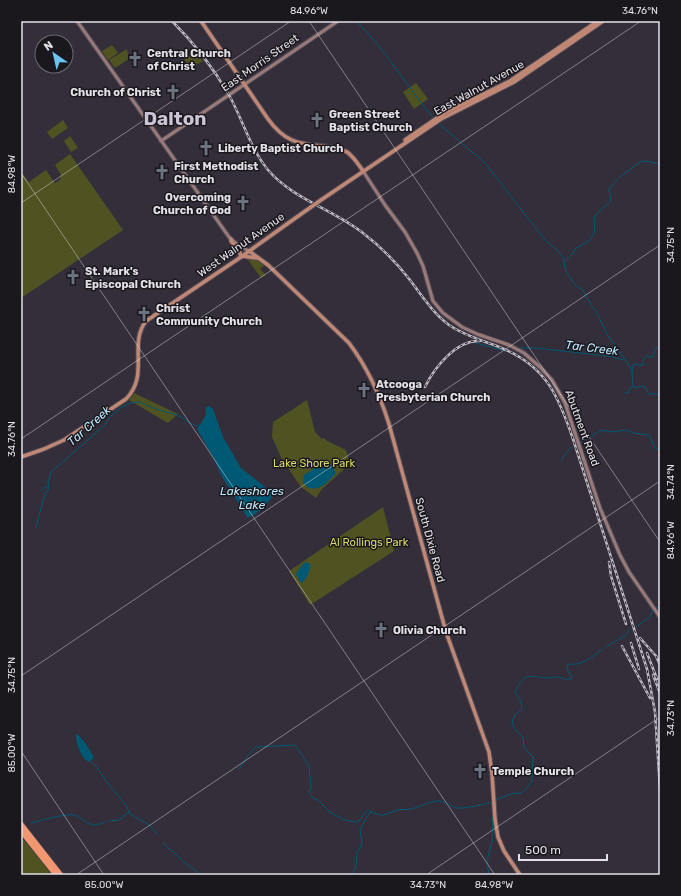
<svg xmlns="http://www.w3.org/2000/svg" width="681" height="896" viewBox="0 0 681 896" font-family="Rubik,sans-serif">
<rect width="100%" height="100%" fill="#342e3a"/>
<g fill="#515222">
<path d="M112 45 118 53 108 60 102 51Z"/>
<path d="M127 49 129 59 115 68 109 60Z"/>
<path d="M195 52 203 61 190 69 184 59Z"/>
<path d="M416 83 428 99 414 109 403 92Z"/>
<path d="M63 120 68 128 52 139 47 132Z"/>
<path d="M70 136 78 148 71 152 64 141Z"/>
<path d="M70 154 123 230 21 298V172L29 182 46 170 55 183 60 180 61 175 55 165Z"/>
<path d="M246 257 258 260 265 265 260 269 266 275 261 278Z"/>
<path d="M134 393 178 414 168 423 129 400Z"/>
<path d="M307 400 315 432 322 439 324 438 327 441 346 450 350 464 322 489 316 498 300 486 281 457 272 437 273 422Z"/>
<path d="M383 507 394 551 310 605 289 571Z"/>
<path d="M21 837 36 854 52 875H21Z"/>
</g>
<g fill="#005974">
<path d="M209 406 213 409 223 437 241 468 274 494C270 501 255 518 247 517L221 475 214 459 197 429 203 420 206 414V407Z"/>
<path d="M326 461 332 466 336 473C329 481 319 493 307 487L303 482 304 475Z"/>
<path d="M306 562 310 564C310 571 307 580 301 583L296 574 302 565Z"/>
<path d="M76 735 77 734C84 740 90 750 94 758L89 762C81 759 76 743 76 735Z"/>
</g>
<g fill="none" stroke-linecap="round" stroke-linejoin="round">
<g stroke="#005974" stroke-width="1">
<path d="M356 21C386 50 407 87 434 119"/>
<path d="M438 123 485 163 546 241 560 253 563 257 566 272 575 285 583 290 592 307 596 311 607 334 629 365 632 372 633 386"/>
<path d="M620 177 640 162 646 161 660 164"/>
<path d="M564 262 572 255 575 249 590 240 595 231 594 218 596 214 611 201 609 189 618 179"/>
<path d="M476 343 505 351"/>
<path d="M518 348H536L608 356 624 360"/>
<path d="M632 372 633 365 636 364 642 366 644 358 646 356 652 357 656 348 660 349"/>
<path d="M633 387H636L644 386 649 394H658L660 399"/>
<path d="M625 393H628L629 389 632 387"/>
<path d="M581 442 602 430 611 432 626 430 634 433 649 435 655 448 660 450"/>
<path d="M561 460 571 447"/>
<path d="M41 490 48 486"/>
<path d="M36 527 45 493 49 490 48 482 51 472 105 425C110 414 124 403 137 402 142 402 144 404 148 406 159 411 171 412 181 417 187 421 191 425 198 426"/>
<path d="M656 608 660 607"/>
<path d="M636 627 650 617 653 610"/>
<path d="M606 647 626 635 630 629"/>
<path d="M92 762C99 769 104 778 110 786 117 796 126 802 130 814L151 826"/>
<path d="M239 769 252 750 256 747 295 745 309 766 311 789 309 792 314 799 318 800 331 813 345 820 356 822 360 820 367 810"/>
<path d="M495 800 511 794 521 793 527 788 532 781 533 757 524 748 523 737 515 730 512 723 515 715 522 709 521 701 515 692C527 670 527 677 549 678 552 678 555 677 559 677 563 678 566 680 571 679L572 677 568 671 567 665C571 663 573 665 577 664 586 662 596 654 603 649"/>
<path d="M369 811C386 818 382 815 398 810 402 809 406 810 410 809 419 808 428 802 436 801 444 800 449 806 457 808 462 809 488 804 493 802"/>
<path d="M109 821 119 820 129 812"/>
<path d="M31 823C40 821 66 813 74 815 87 819 87 830 105 822"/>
<path d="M151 827 158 835"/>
<path d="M163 843 184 862 201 875"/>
<path d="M351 875 356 867 357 852 362 844 360 830 366 818 371 812"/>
<path d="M489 875 487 861 492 842 493 808"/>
</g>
<defs>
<g id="secondary">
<path d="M77 21 229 237 238 245 249 251"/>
<path d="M161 141 338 21"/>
<path d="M363 171 385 205 405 232 417 253 423 266 433 301 443 313 462 327 477 334 509 345 524 353 540 367 552 380 565 403 600 508 620 555 629 572 660 617"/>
</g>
<g id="primary">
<path d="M201 21 268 119C284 141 297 144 323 146 332 147 340 148 347 152 354 157 358 164 363 171"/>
<path d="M405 140 443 114 510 81 598 21"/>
<path d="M321 200 441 119 514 82 603 21"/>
<path d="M231 239V241L240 253 241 257"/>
<path d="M249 251 268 265 349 343C367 367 380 395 389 424L446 632 489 752 492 774 495 819 498 837 504 851 520 875"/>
<path d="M242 256 257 258"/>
<path d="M21 457 44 449 64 440 126 399C150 375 128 344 146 321L241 257 287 224"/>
</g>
<g id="highway">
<path d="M21 824 61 875"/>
<path d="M21 831 56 875"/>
</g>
</defs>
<use href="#secondary" stroke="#504b55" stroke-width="5"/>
<use href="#primary" stroke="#504b55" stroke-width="5.5"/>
<use href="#highway" stroke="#504b55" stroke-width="6"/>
<use href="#secondary" stroke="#9a7a79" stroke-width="3"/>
<use href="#primary" stroke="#c08775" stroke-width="3.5"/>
<use href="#highway" stroke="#f29770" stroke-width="4.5"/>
<defs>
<g id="rail">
<path d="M172 21C194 43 214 69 229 95 243 120 250 148 268 170 294 200 333 209 363 233 380 246 396 262 410 280 422 296 433 313 449 325 466 337 486 341 504 349 547 367 559 398 573 439L647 669 655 712 660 789"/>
<path d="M425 387C434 368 457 339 480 341"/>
<path d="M609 562 611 576 626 624"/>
<path d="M640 638 656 656 660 665"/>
<path d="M631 643 639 669"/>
<path d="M622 646 650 698"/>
<path d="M647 653 657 679"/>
<path d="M653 675 660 693"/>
</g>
</defs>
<use href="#rail" stroke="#bdb8c1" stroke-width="2.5"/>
<use href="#rail" stroke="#1a171d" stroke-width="1" stroke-dasharray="3" stroke-linecap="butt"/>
<defs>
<path id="primary-bridge" d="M287 224 321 200"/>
</defs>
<use href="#primary-bridge" stroke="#504b55" stroke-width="5.5" stroke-linecap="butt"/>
<use href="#primary-bridge" stroke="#c08775" stroke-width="3.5"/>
</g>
<path fill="none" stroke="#e4e0e8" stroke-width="1" stroke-opacity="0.45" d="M309 21 660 542M21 173 495 875M21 203 291 21M21 439 641 21M21 676 660 245M21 751 104 875M76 875 660 481M426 875 660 717"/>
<defs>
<symbol id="church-bare" viewBox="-9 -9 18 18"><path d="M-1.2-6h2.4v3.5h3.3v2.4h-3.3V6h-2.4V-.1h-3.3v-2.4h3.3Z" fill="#6b7280" stroke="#1a171d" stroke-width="2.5" paint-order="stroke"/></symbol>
</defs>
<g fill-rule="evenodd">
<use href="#church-bare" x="124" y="48" width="22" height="22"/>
<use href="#church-bare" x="162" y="81" width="22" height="22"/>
<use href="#church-bare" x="306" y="109" width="22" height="22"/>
<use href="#church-bare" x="195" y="137" width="22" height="22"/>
<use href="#church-bare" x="151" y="161" width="22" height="22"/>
<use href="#church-bare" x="232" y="192" width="22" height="22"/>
<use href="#church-bare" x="62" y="266" width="22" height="22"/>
<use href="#church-bare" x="133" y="303" width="22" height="22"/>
<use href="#church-bare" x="353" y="379" width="22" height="22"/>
<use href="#church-bare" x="370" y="619" width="22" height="22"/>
<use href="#church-bare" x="469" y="760" width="22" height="22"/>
</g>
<g text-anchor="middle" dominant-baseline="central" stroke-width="3" stroke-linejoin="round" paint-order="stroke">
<g font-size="11" font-weight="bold" fill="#e4e0e8" stroke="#1a171d" text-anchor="start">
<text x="147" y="53">Central Church<tspan x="147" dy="13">of Christ</tspan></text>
<text x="161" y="92" text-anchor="end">Church of Christ</text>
<text x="329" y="114">Green Street<tspan x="329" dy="13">Baptist Church</tspan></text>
<text x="218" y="148">Liberty Baptist Church</text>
<text x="174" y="166">First Methodist<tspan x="174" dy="13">Church</tspan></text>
<text x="231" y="197" text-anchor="end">Overcoming<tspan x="231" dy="13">Church of God</tspan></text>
<text x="85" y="271">St. Mark's<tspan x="85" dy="13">Episcopal Church</tspan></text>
<text x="156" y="308">Christ<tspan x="156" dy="13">Community Church</tspan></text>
<text x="376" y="384">Atcooga<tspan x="376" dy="13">Presbyterian Church</tspan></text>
<text x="393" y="630">Olivia Church</text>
<text x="492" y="771">Temple Church</text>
</g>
<g font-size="11" fill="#e4e0e8" stroke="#1a171d">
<text transform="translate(260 63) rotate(-35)">East Morris Street</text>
<text transform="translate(479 88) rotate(-29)">East Walnut Avenue</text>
<text transform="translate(241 245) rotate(-35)">West Walnut Avenue</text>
<text transform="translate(582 428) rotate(70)">Abutment Road</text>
<text transform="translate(430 540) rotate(75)">South Dixie Road</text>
</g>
<g font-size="11" fill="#d8da6b" stroke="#1a171d">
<text x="314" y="463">Lake Shore Park</text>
<text x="369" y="542">Al Rollings Park</text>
</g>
<g font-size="12" font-style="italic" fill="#bce9fd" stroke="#1a171d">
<text transform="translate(592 348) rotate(7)">Tar Creek</text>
<text transform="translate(89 426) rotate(-42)">Tar Creek</text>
<text x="252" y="491">Lakeshores<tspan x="252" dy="14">Lake</tspan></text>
</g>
<g font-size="19" font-weight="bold" fill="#ccc3d4" stroke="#1a171d">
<text x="175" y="118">Dalton</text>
</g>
</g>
<rect width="681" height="896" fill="none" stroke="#1a171d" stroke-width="44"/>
<g transform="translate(54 54) rotate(326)"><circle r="19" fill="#1a171d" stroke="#6b676e"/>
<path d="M0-3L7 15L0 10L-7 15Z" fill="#6bc3f2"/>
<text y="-6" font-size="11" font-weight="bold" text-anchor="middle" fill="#e4e0e8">N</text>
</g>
<path d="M519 854v6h88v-6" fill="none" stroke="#e4e0e8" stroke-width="2"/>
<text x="525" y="854" font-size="12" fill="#e4e0e8" stroke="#1a171d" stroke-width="3" paint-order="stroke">500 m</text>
<rect x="22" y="22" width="637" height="852" fill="none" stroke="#e4e0e8" stroke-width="1.5"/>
<g font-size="10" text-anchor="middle" fill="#e4e0e8">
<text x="309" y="14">84.96°W</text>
<text x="640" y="14">34.76°N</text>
<text transform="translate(11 174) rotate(-90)" y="4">84.98°W</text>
<text transform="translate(670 245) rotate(-90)" y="4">34.75°N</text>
<text transform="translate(11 439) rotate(-90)" y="4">34.76°N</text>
<text transform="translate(670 482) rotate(-90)" y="4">34.74°N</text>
<text transform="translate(670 540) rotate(-90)" y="4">84.96°W</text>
<text transform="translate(11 675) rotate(-90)" y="4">34.75°N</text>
<text transform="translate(670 718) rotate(-90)" y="4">34.73°N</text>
<text transform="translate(11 753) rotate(-90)" y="4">85.00°W</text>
<text x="104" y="888">85.00°W</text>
<text x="428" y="888">34.73°N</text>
<text x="494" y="888">84.98°W</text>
</g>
</svg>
